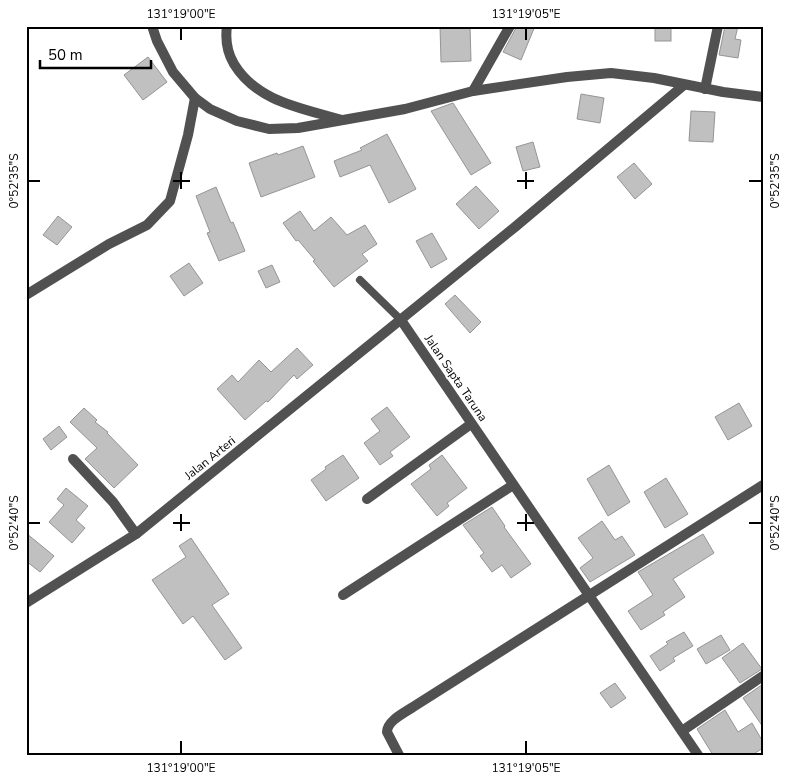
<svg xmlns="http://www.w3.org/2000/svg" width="789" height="781" viewBox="0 0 789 781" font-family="'Nunito Sans',sans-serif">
<rect width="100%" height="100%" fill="#fff"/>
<g fill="#c0c0c0" stroke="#959595">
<path d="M440 26H470L471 61 441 62Z"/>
<path d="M517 26H535L521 60 503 52Z"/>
<rect x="655" y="26" width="16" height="15"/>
<path d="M725 26H738L735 39 741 40 738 58 719 55Z"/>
<path d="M148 57 167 82 143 100 124 75Z"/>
<path d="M581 94 604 98 600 123 577 119Z"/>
<path d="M453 103 491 163 471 175 431 111Z"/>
<path d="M691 111 715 112 713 142 689 141Z"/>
<path d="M387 134 416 189 389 203 370 165 340 177 334 161 362 150 360 148Z"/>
<path d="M533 142 540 167 523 171 516 147Z"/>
<path d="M303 146 315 177 261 197 249 163 277 153 278 155Z"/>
<path d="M634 163 652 184 635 199 617 177Z"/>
<path d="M476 186 499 211 479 229 456 204Z"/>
<path d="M216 187 231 223 233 222 245 251 219 261 207 233 210 232 196 196Z"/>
<path d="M300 211 314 231 331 217 347 235 365 225 377 244 362 254 368 261 334 287 313 261 315 260 298 240 296 241 283 223Z"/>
<path d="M58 216 72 227 57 245 43 235Z"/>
<path d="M432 233 447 259 431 268 416 241Z"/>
<path d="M189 263 203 283 184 296 170 276Z"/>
<path d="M272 265 280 282 266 288 258 271Z"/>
<path d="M455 295 481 322 470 333 445 304Z"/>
<path d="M297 348 313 365 297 379 294 375 268 402 266 401 245 420 217 389 232 375 238 382 259 360 271 372Z"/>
<path d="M739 403 752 426 728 440 715 417Z"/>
<path d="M387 407 410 437 390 452 393 456 380 465 364 443 380 431 371 419Z"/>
<path d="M84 408 97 420 95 422 108 432 107 433 138 465 114 488 85 459 97 448 70 422Z"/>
<path d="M59 426 67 437 51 450 43 439Z"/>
<path d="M343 455 359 478 326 501 311 480 326 469 325 467Z"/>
<path d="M442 455 467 488 447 503 449 506 437 516 411 484 431 469 429 465Z"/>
<path d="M609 465 630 502 608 516 587 479Z"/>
<path d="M666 478 688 514 665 528 644 492Z"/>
<path d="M66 488 88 506 76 520 85 528 72 543 49 522 64 505 57 499Z"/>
<path d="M492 507 505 526 504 527 531 564 511 578 502 565 492 572 480 556 484 553 463 525Z"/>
<path d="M602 521 615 540 622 536 635 555 590 582 580 568 593 558 578 538Z"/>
<path d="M26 533 54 556 40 572 26 561Z"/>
<path d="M703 534 714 553 673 579 685 597 663 612 665 615 641 630 628 611 653 595 638 572Z"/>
<path d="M191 538 229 594 212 605 242 648 225 660 193 616 183 624 152 580 186 557 179 546Z"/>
<path d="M684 632 693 646 673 658 675 661 660 671 650 656 668 644 666 642Z"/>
<path d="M721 635 730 650 706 664 697 649Z"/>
<path d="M743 643 762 669 740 683 722 658Z"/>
<path d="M615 683 626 698 611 708 600 693Z"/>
<path d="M763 684V727L743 698Z"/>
<path d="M725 710 738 732 752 723 763 742V748L752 755H713L697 729Z"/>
</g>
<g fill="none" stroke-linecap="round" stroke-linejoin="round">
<path stroke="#515151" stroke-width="8" d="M360 280 401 320"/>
<g stroke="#515151" stroke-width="10">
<path d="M227 26C225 40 227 52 234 64 257 102 302 108 342 120"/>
<path d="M705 89 718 26"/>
<path d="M473 91 510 26"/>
<path d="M26 295 109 244 147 225 170 201 188 135 195 98"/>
<path d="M73 459 113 502 136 534"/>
<path d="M367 499 471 424"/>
<path d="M343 595 513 485"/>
<path d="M682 731 763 676"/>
<path d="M399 755 387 732C387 721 404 713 413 707L763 485"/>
</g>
<g stroke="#515151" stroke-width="10">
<path d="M152 26 157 41 173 72 195 98 210 109 237 121 269 129 298 128 405 109 473 91 567 77 611 73 654 78 723 92 763 97"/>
<path d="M401 320 698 755"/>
<path d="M26 603 136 534 515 227 684 85"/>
</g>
</g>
<path fill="none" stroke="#000" stroke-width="2" d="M181 28V40M526 28V40M181 172V189M526 172V189M28 181H40M173 181H190M517 181H534M749 181H762M181 514V531M526 514V531M28 523H40M173 523H190M517 523H534M749 523H762M181 741V754M526 741V754"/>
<g text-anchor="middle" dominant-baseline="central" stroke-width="4" stroke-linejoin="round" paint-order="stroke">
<g font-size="12" fill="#000" stroke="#fff">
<text transform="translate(456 378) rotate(56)">Jalan Sapta Taruna</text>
<text transform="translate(210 458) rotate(-39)">Jalan Arteri</text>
</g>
</g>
<rect width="789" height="781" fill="none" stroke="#ffffff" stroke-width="55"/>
<path d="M40 60v8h111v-8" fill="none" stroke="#000000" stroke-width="2.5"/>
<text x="48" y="60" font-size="15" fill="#000000" stroke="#ffffff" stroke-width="4" paint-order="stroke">50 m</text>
<rect x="28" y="28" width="734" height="726" fill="none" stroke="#000" stroke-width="2"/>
<g font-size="12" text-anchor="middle" fill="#000">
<text x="181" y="18">131°19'00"E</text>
<text x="526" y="18">131°19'05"E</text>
<text transform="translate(14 181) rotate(-90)" y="4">0°52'35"S</text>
<text transform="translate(775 181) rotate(-90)" y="4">0°52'35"S</text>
<text transform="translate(14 523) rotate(-90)" y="4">0°52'40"S</text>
<text transform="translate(775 523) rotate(-90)" y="4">0°52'40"S</text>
<text x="181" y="772">131°19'00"E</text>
<text x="526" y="772">131°19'05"E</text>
</g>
</svg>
